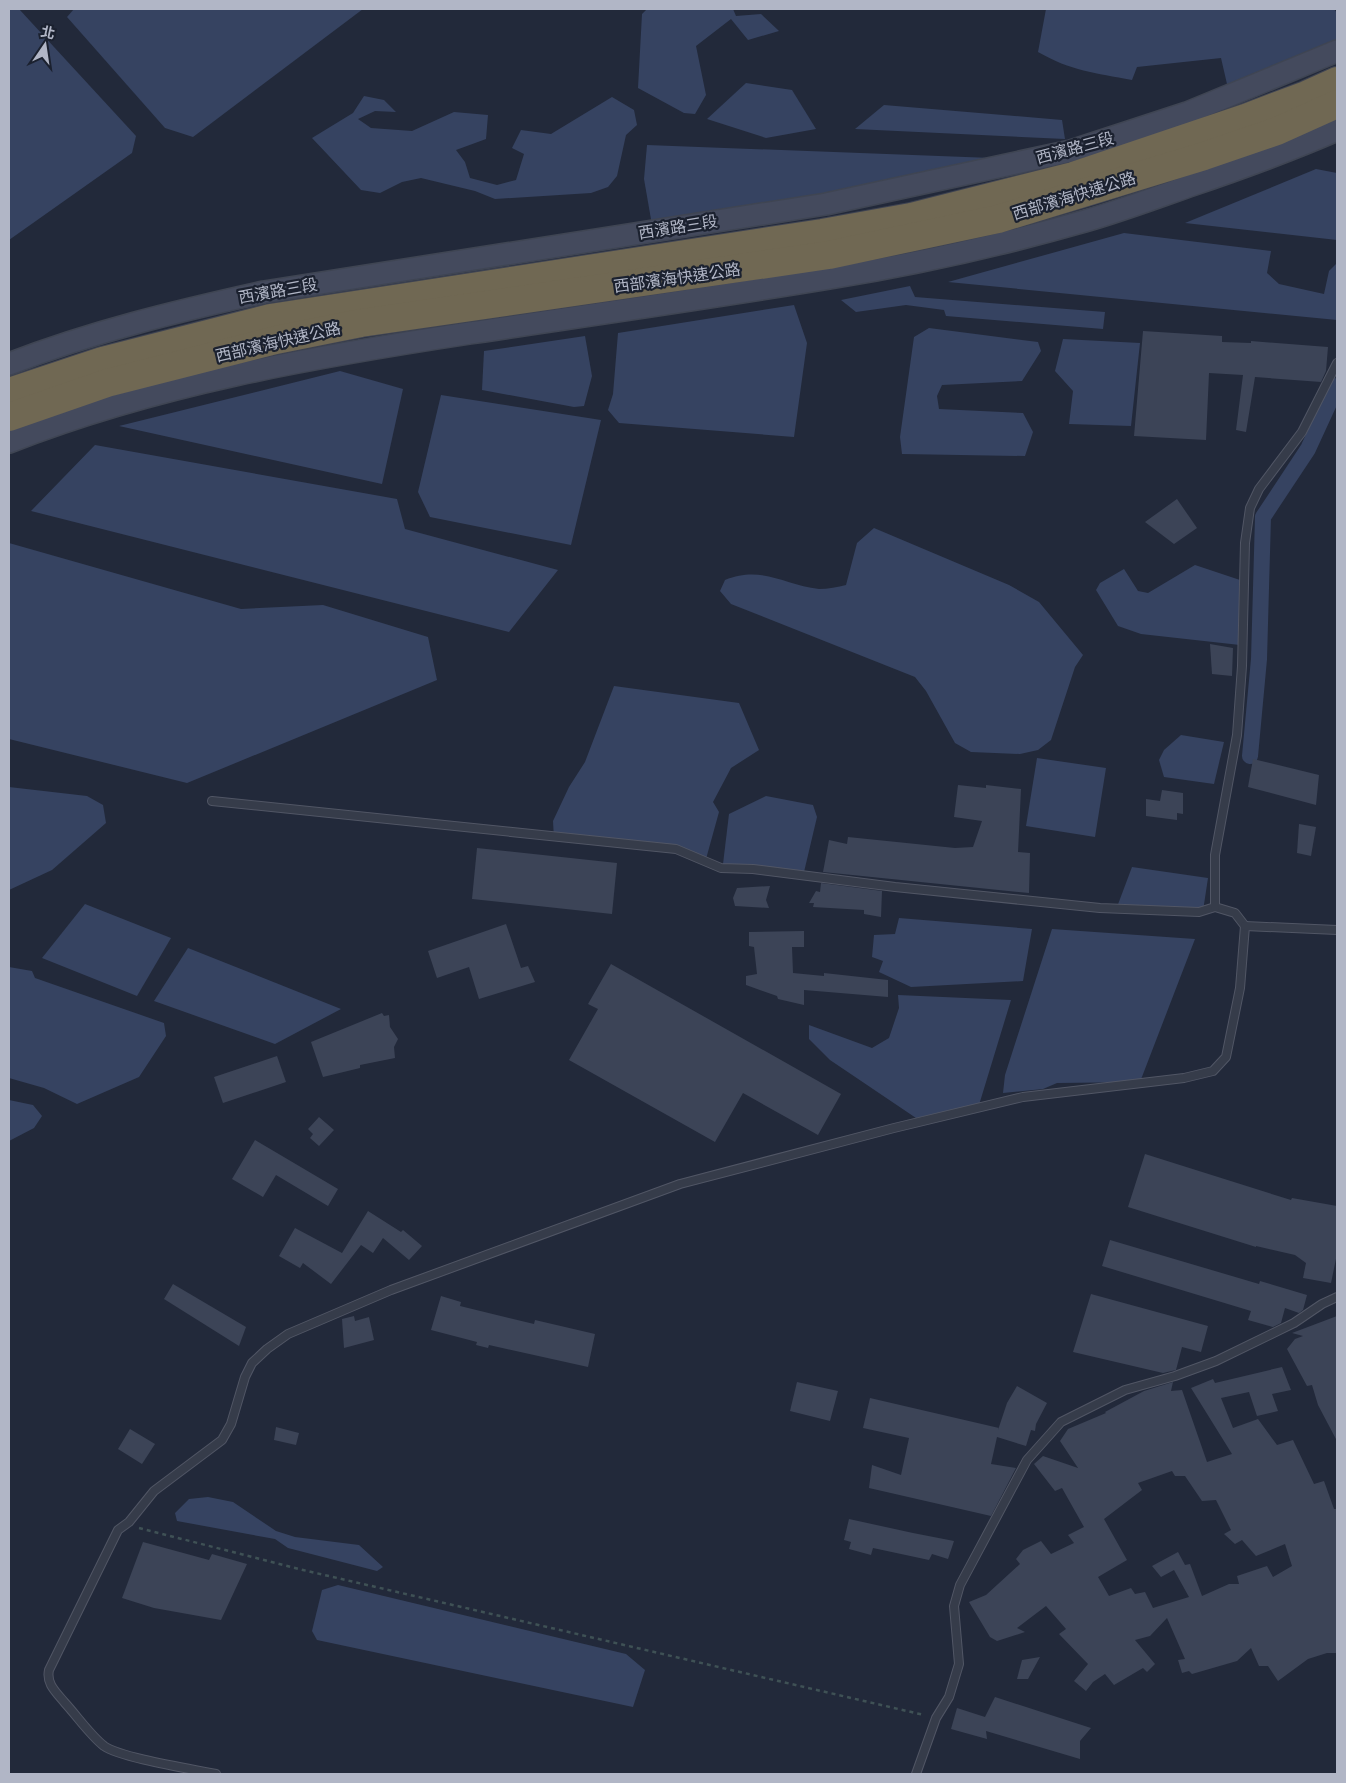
<svg xmlns="http://www.w3.org/2000/svg" width="1346" height="1783" viewBox="0 0 1346 1783" font-family="'Public Sans','Noto Sans TC',sans-serif">
<rect width="100%" height="100%" fill="#22293a"/>
<g fill="#364361">
<path d="M9 9H19L136 136 132 153 9 240Z"/>
<path d="M74 9H363L193 137 165 128 67 17Z"/>
<path d="M647 9H733L736 16 761 14 779 31 748 40 731 19 696 46 706 95 695 114 684 113 638 88 642 14Z"/>
<path d="M1046 9H1334L1337 13V47L1230 97 1221 58 1137 67 1132 80C1095 73 1071 71 1038 52Z"/>
<path d="M746 83 792 90 816 129 766 138 707 119Z"/>
<path d="M364 96 384 100 396 112 375 111 358 119 371 128 412 131 454 112 488 115 486 139 456 150 465 162 470 178 497 185 516 180 524 154 512 148 521 130 551 134 612 97 634 110 637 125 626 135 617 176 608 187 591 193 495 199 475 191 421 178 402 182 380 193 361 190 312 138 353 113Z"/>
<path d="M884 105 1062 120 1065 139 855 129Z"/>
<path d="M647 145 1020 159 652 225 644 179Z"/>
<path d="M1316 169 1337 173V240L1185 223Z"/>
<path d="M1124 233 1271 251 1267 273 1279 284 1324 294 1329 271 1337 263V320L948 282Z"/>
<path d="M910 286 915 297 1105 312 1103 329 946 316 944 310 906 305 856 312 841 300Z"/>
<path d="M794 305 807 343 794 437 619 423 608 410 613 394 618 333Z"/>
<path d="M929 328 1038 342 1041 351 1022 381 942 385 937 396 939 409 1023 413 1033 432 1025 456 902 454 900 437 914 337Z"/>
<path d="M585 336 592 376 584 406 574 407 482 390 484 351Z"/>
<path d="M1063 339 1140 343 1131 426 1069 424 1073 391 1055 371Z"/>
<path d="M340 371 403 389 382 484 119 426Z"/>
<path d="M441 395 601 420 571 545 430 517 418 492Z"/>
<path d="M95 445 397 499 405 529 558 570 509 632 31 511Z"/>
<path d="M874 528 1009 585 1039 602 1083 655 1075 667 1051 740 1038 750 1020 754 971 752 955 743 926 691 915 677 731 604 720 591 725 580C762 565 784 585 819 589 828 589 838 587 846 585L857 543Z"/>
<path d="M9 543 241 609 323 605 428 637 437 680 187 783 9 739Z"/>
<path d="M1195 565 1240 580 1244 591 1240 645 1141 634 1118 626 1096 590 1100 583 1124 569 1138 591 1148 593Z"/>
<path d="M614 686 739 703 759 750 731 768 713 802 719 812 706 859 687 852 554 839 553 821 569 787 585 762Z"/>
<path d="M1181 735 1224 742 1214 784 1164 777 1159 760 1164 750Z"/>
<path d="M1037 758 1106 768 1095 837 1026 826Z"/>
<path d="M9 787 87 796 103 805 106 823 52 870 9 890Z"/>
<path d="M766 796 813 805 817 817 804 872 723 864 729 814Z"/>
<path d="M1132 867 1208 878 1203 911 1117 907Z"/>
<path d="M85 904 171 938 137 996 42 958Z"/>
<path d="M899 918 1032 929 1023 981 911 987 879 972 883 961 872 957 874 935 895 934Z"/>
<path d="M1052 929 1195 939 1140 1082 1057 1083 1043 1089 1003 1093 1005 1075Z"/>
<path d="M188 948 341 1009 275 1044 154 1001Z"/>
<path d="M9 967 32 971 35 978 164 1023 166 1036 139 1077 77 1104 44 1088 9 1078Z"/>
<path d="M898 995 1011 1000 979 1105 916 1118 830 1060 809 1039V1025L872 1048 889 1038 899 1008Z"/>
<path d="M9 1100 33 1105 42 1116 34 1128 9 1141Z"/>
<path d="M208 1497 233 1502 276 1531 295 1537 359 1545 383 1567 377 1571 288 1548 275 1539 177 1521 175 1513 189 1499Z"/>
<path d="M338 1585 626 1654 645 1670 633 1707 317 1640 312 1631 322 1590Z"/>
</g>
<g fill="none" stroke-linecap="round" stroke-linejoin="round">
<path stroke="#364361" stroke-width="16" d="M1250 756 1259 659 1263 517 1308 449 1337 386"/>
</g>
<g fill="#3c4457" fill-rule="evenodd">
<path d="M1143 331 1222 336V342L1251 343V341L1328 347 1326 371 1321 382 1255 377 1246 432 1236 430 1243 375 1209 373 1206 440 1134 436Z"/>
<path d="M1177 499 1197 528 1174 544 1145 522Z"/>
<path d="M1210 644 1233 648 1232 676 1212 674Z"/>
<path d="M1253 759 1319 775 1316 805 1248 787Z"/>
<path d="M958 785 986 788V785L1021 789 1018 852 1030 853 1029 893 823 872 829 840 847 844 848 837 955 848 973 847 982 821 954 817Z"/>
<path d="M1162 790 1183 793V814L1177 813V820L1146 816V799L1160 801Z"/>
<path d="M1299 824 1316 827 1311 856 1297 853Z"/>
<path d="M477 848 617 863 612 914 472 899Z"/>
<path d="M821 883 882 891 881 917 864 914V910L813 907 814 903H809L816 891 820 892Z"/>
<path d="M770 886 766 900 769 908 735 906 733 898 737 888Z"/>
<path d="M506 924 521 968 528 966 535 982 479 999 469 967 437 978 428 951Z"/>
<path d="M804 931V947H792L793 973 824 976V973L888 980V997L804 990V1005L778 999 777 996 746 985V976L757 974 754 947 749 946V932Z"/>
<path d="M611 964 841 1094 818 1135 743 1093 715 1142 569 1060 598 1009 588 1004Z"/>
<path d="M382 1013 384 1016 389 1015 390 1027 398 1039 394 1047 395 1058 360 1065V1068L323 1077 311 1042Z"/>
<path d="M277 1056 286 1082 223 1103 214 1077Z"/>
<path d="M319 1117 334 1130 319 1146 310 1138 313 1134 308 1129Z"/>
<path d="M255 1140 338 1189 328 1206 276 1175 263 1197 232 1179Z"/>
<path d="M1145 1154 1291 1200 1292 1198 1337 1206V1254L1331 1283 1303 1278 1306 1263 1295 1255 1256 1246V1247L1128 1207Z"/>
<path d="M368 1211 401 1232 403 1230 422 1246 409 1260 383 1238 373 1253 361 1245 331 1284 303 1263 300 1268 279 1256 295 1228 342 1253Z"/>
<path d="M1110 1240 1259 1284 1260 1281 1307 1295 1303 1310 1299 1313 1285 1308 1281 1323 1273 1327 1248 1320 1251 1311 1102 1266Z"/>
<path d="M173 1284 246 1327 239 1346 164 1299Z"/>
<path d="M1091 1294 1208 1326 1201 1352 1182 1347 1176 1370 1163 1373 1073 1352Z"/>
<path d="M441 1296 461 1302 460 1306 534 1324 535 1320 595 1334 588 1367 489 1345 488 1348 476 1345 477 1342 431 1330Z"/>
<path d="M354 1316 355 1321 369 1317 374 1340 344 1348 342 1319Z"/>
<path d="M1337 1316V1441L1318 1405 1312 1385 1307 1386 1287 1349 1295 1339 1303 1336 1292 1333Z"/>
<path d="M1282 1367 1291 1390 1272 1394 1278 1411 1257 1416 1249 1392 1221 1398 1233 1428 1258 1419 1277 1445 1293 1440 1314 1484 1324 1481 1334 1509H1337V1653H1327L1308 1659 1278 1681 1268 1666H1259L1251 1648 1237 1661 1192 1674 1189 1671 1182 1673 1178 1660 1185 1659 1167 1618 1150 1636 1135 1640 1155 1664 1147 1672 1143 1668 1114 1685 1105 1674 1093 1682 1086 1691 1074 1681 1088 1664 1059 1634 1066 1629 1046 1606 1017 1628 1025 1632 997 1641 990 1637 969 1602 986 1595 1020 1564 1016 1559 1023 1550 1041 1541 1051 1554 1074 1543 1068 1535 1084 1527 1062 1488 1055 1491 1034 1464 1043 1456 1078 1468 1060 1441 1068 1429 1106 1413 1105 1412 1144 1391 1173 1382 1171 1391 1182 1390 1207 1462 1232 1454 1191 1388 1213 1379 1215 1383ZM1172 1471 1175 1476H1185L1202 1501 1216 1500 1231 1530 1224 1534 1235 1544 1242 1540 1256 1556 1285 1544 1292 1566 1273 1577 1267 1566 1237 1576 1239 1584H1229L1202 1596 1190 1564 1185 1565 1178 1552 1152 1566 1161 1577 1174 1570 1189 1597 1153 1608 1145 1592 1135 1594 1131 1588 1109 1596 1098 1577 1127 1560 1104 1519 1142 1490 1138 1483Z"/>
<path d="M797 1382 838 1391 830 1421 790 1411Z"/>
<path d="M1017 1386 1047 1403 1036 1424 1035 1431 1031 1430 1026 1446 997 1437 991 1464 1016 1468 991 1516 869 1488 872 1465 901 1475 909 1438 863 1428 870 1398 999 1428 998 1430 1007 1403Z"/>
<path d="M276 1427 299 1433 296 1445 274 1440Z"/>
<path d="M130 1429 155 1444 142 1464 118 1449Z"/>
<path d="M849 1519 913 1533 954 1541 948 1559 932 1554 929 1560 873 1548 871 1555 849 1549 851 1542 844 1540Z"/>
<path d="M143 1542 209 1560 212 1554 247 1564 221 1620 154 1608 122 1598Z"/>
<path d="M1040 1657 1028 1679H1017L1022 1660Z"/>
<path d="M995 1697 1091 1728 1080 1741V1759L986 1731 987 1739 951 1729 957 1708 985 1717Z"/>
</g>
<g fill="none" stroke-linecap="round" stroke-linejoin="round">
<defs>
<g id="lane">
<path d="M212 801 676 849 721 868 753 869 895 887 1100 908 1199 912 1215 907 1235 913 1245 926 1240 988 1226 1057 1213 1071 1184 1078 1023 1097 894 1128 680 1184 391 1290 288 1334 267 1349 252 1363 245 1377 231 1424 222 1440 154 1491 129 1522 118 1530 49 1670C46 1684 56 1692 65 1703 77 1716 90 1735 104 1746 121 1758 192 1769 216 1774"/>
<path d="M1215 907V855L1237 735 1242 666 1245 543 1250 508 1259 489 1302 432 1337 363"/>
<path d="M1245 926 1337 930"/>
<path d="M916 1774 936 1718 949 1697 959 1664 954 1606 960 1585 1027 1460 1061 1422 1125 1390 1175 1376 1216 1361 1294 1323 1322 1304 1337 1297"/>
</g>
<g id="secondary">
<path d="M9 364C91 332 178 311 264 292L826 204 1071 151 1187 113 1337 51"/>
<path d="M9 442C157 384 313 357 470 333 590 315 710 298 830 278 916 264 1001 245 1085 221 1120 211 1155 198 1189 186 1239 169 1289 151 1337 130"/>
</g>
<g id="highway">
<path d="M9 392 102 361 270 318 822 233 911 217 1073 176 1245 118 1306 95 1337 81"/>
<path d="M9 417 107 383 276 340 361 323 829 255 998 219 1204 156 1277 131 1337 104"/>
</g>
</defs>
<use href="#lane" stroke="#515665" stroke-width="10"/>
<use href="#secondary" stroke="#3f4553" stroke-width="24"/>
<use href="#highway" stroke="#3e4352" stroke-width="30"/>
<path stroke="#3f5155" stroke-width="2.5" stroke-dasharray="4 4" stroke-linecap="butt" d="M139 1528 303 1570 924 1715"/>
<use href="#lane" stroke="#363c4a" stroke-width="8"/>
<use href="#secondary" stroke="#444a5d" stroke-width="21"/>
<use href="#highway" stroke="#706853" stroke-width="28"/>
</g>
<g text-anchor="middle" dominant-baseline="central" stroke-width="4.5" stroke-linejoin="round" paint-order="stroke">
<g font-size="16" fill="#b1b6c6" stroke="#1b212f">
<text transform="translate(1075 148) rotate(-15)">西濱路三段</text>
<text transform="translate(1074 196) rotate(-17)">西部濱海快速公路</text>
<text transform="translate(678 227) rotate(-9)">西濱路三段</text>
<text transform="translate(677 278) rotate(-8)">西部濱海快速公路</text>
<text transform="translate(278 291) rotate(-10)">西濱路三段</text>
<text transform="translate(278 342) rotate(-13)">西部濱海快速公路</text>
</g>
</g>
<rect width="1346" height="1783" fill="none" stroke="#b1b6c6" stroke-width="20"/>
<g transform="translate(45 45) rotate(13)" stroke="#1b212f" stroke-width="4" paint-order="stroke">
<path d="M0-4L9 19L0 12L-9 19Z" fill="#b1b6c6"/>
<text y="-8" font-size="14" font-weight="bold" text-anchor="middle" fill="#b1b6c6">北</text>
</g>
</svg>
